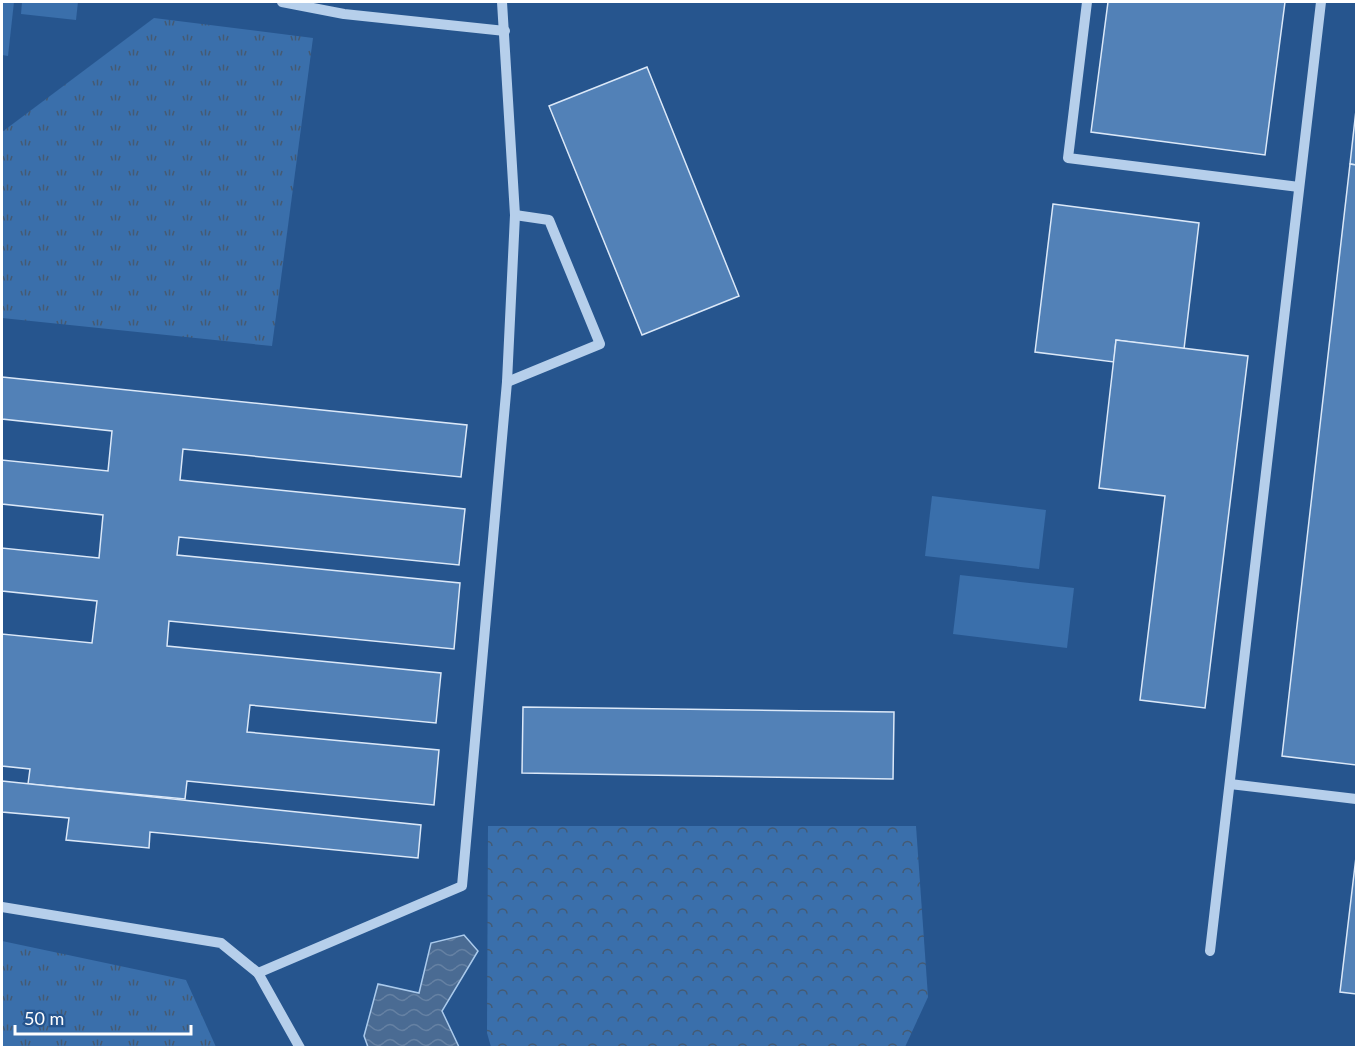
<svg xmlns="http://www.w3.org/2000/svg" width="1358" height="1049" viewBox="0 0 1358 1049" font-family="Lato,sans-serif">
<defs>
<pattern id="grass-tufts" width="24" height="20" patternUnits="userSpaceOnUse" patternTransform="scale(1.5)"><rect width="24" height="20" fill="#3a6fab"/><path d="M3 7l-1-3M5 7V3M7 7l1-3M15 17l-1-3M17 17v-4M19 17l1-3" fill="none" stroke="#455a72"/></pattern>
<pattern id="forest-crowns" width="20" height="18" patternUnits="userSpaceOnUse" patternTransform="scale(1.5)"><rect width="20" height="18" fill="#3a6fab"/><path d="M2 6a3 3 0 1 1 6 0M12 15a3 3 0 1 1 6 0" fill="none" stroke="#455a72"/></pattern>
<pattern id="water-waves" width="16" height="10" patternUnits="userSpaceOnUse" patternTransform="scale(1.5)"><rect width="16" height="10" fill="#4a6b93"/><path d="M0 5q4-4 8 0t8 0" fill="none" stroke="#6581a3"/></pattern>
</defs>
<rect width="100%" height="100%" fill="#26558e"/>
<g fill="url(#grass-tufts)">
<path d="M154 18 313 38 272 346 2 318V132Z"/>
<path d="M2 941 186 980 216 1047H2Z"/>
</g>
<path fill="url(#forest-crowns)" d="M488 826H916L928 997 905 1047H491L487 1033Z"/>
<g fill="#3a6fab">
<path d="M2 2H14L8 56 2 55Z"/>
<path d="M22 2H78L76 20 21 14Z"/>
<path d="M932 496 1046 510 1039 569 925 556Z"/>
<path d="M960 575 1074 588 1067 648 953 634Z"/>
</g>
<path fill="url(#water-waves)" stroke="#aacaec" stroke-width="1.5" d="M464 935 478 951 442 1011 459 1047H368L364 1036 378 984 419 993 431 943Z"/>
<g fill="#5281b7" stroke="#dbe8f8" stroke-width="1.5">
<path d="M1108 2H1285L1265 155 1091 132Z"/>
<path d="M647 67 739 296 642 335 549 106Z"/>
<path d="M1356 110V165L1350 164Z"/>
<path d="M1350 164 1356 165V765L1282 756Z"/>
<path d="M1053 204 1199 223 1184 349 1116 340 1114 362 1035 352Z"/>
<path d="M1116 340 1248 356 1205 708 1140 700 1165 496 1099 488Z"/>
<path d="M2 377 467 425 461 477 183 449 180 480 465 509 459 565 179 537 177 555 460 583 454 649 169 621 167 646 441 673 436 723 250 705 247 732 439 750 434 805 187 781 185 799 28 784 30 769 2 766V634L92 643 97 601 2 591V548L99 558 103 515 2 504V460L108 471 112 431 2 419Z"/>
<path d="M523 707 894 712 893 779 522 773Z"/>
<path d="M2 781 421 825 418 858 150 832 149 848 66 840 69 818 2 812Z"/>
<path d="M1356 857V994L1340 992Z"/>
</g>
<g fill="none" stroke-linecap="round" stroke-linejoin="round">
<g stroke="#b6cfeb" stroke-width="10">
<path d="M282 2 344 14 505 31"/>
<path d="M1087 2 1068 158 1299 187"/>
<path d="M507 382 600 344 549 220 515 215"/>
<path d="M1230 784 1356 799"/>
<path d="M2 907 221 943 258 973 300 1048"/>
<path d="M1210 951 1321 2"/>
<path d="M258 973 462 886 507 382 515 215 502 2"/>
</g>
</g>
<rect width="1358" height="1049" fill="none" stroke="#ffffff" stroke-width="6"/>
<path d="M15 1025v9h176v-9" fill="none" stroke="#ffffff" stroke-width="3"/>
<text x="24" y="1025" font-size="18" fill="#ffffff" stroke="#26558e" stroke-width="4.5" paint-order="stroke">50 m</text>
</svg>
